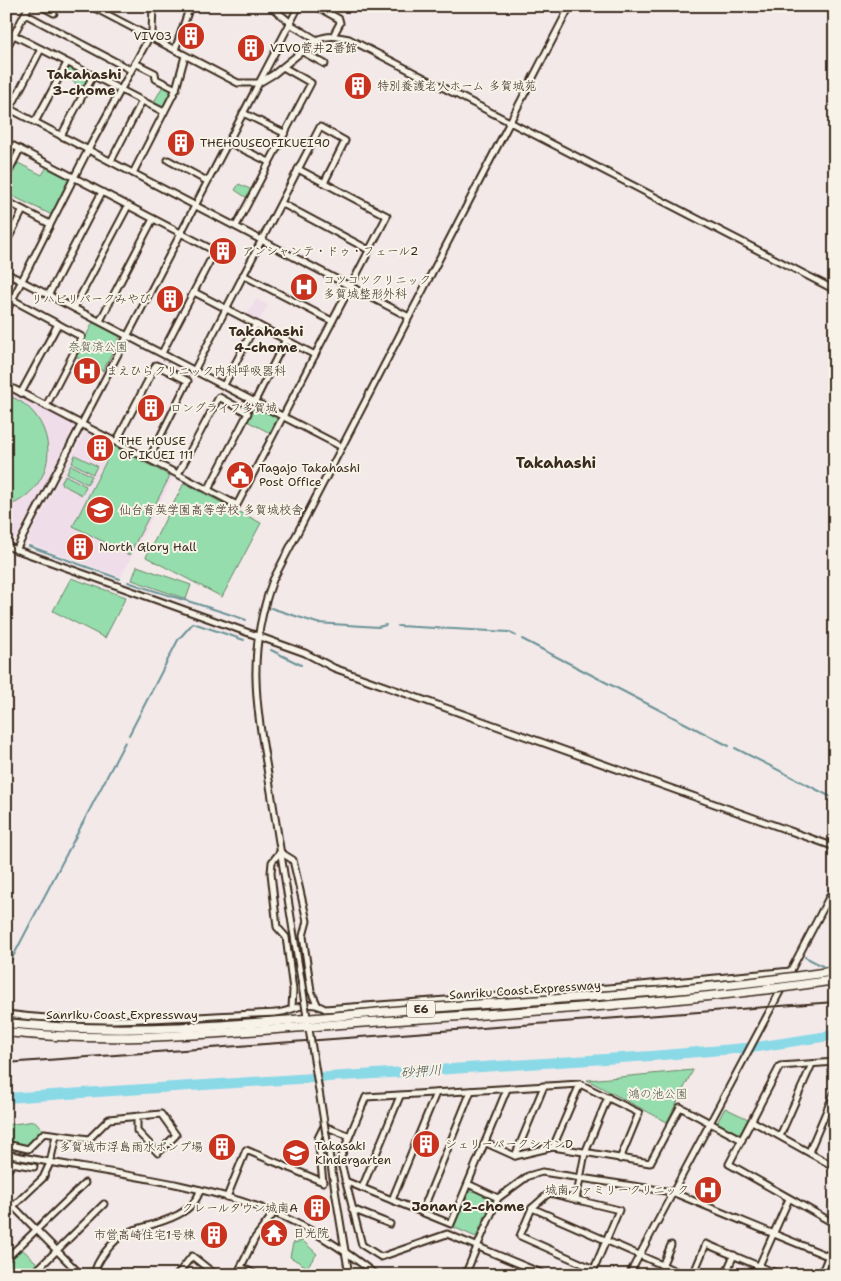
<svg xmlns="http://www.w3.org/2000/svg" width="841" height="1281" viewBox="0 0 841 1281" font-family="'Shantell Sans','Klee One',sans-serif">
<rect width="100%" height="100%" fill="#f4e9e9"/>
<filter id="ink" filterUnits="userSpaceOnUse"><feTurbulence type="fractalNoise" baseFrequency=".02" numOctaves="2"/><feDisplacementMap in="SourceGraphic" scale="10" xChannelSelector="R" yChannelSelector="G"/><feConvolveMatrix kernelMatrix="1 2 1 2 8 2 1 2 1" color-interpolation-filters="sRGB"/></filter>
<g filter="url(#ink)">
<g fill="#f0ddea">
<path d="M256 299 268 305 258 323 246 316Z"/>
<path d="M6 389 73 423 74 427 18 536 13 539 6 536Z"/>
<path d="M86 430 174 476 121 577 30 544 28 539Z"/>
</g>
<g fill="#95ddac" stroke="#688465">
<path d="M70 64 92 77 86 89 63 76Z"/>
<path d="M165 82 176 89 167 106 161 108 153 104Z"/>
<path d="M18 163 42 175 48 165 71 177 52 215 6 193V187Z"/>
<path d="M239 184 252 190 247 198 235 190Z"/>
<path d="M94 320 119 334 120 337 103 371 76 357Z"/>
<path d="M6 395C50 408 63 466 27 495 21 500 14 505 6 505Z"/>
<path d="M256 404 278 416 279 420 272 434 247 421Z"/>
<path d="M114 446 170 476 129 555 73 526Z"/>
<path d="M75 455 97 466 93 474 72 463Z"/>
<path d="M71 465 92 476 87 484 67 473Z"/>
<path d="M65 475 86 486 82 495 61 484Z"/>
<path d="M184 483 261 523 222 597 146 557Z"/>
<path d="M137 566 191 585 186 599 132 580Z"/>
<path d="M71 578 126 597 105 638 53 611Z"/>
<path d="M693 1070 667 1122 587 1080H588Z"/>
<path d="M725 1108 748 1119 741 1132 737 1133 717 1123Z"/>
<path d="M35 1121 43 1130 27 1146 6 1142V1125Z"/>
<path d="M471 1189 493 1198 476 1237 453 1227Z"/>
<path d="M303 1241 317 1254 307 1267 290 1257 293 1243Z"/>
<path d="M20 1247 38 1264 27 1275H20L6 1262Z"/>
</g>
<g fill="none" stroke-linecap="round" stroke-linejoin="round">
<g stroke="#6a9397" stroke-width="2">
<path d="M6 538 9 539"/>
<path d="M29 546 120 579"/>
<path d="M128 582C168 596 207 606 246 620"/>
<path d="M271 608 317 623 378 627 386 625"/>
<path d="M398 626 509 632 516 636"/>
<path d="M522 639 729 746"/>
<path d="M271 650 301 665"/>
<path d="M129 735 178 640 193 623 244 640"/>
<path d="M735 748 835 799"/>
<path d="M805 957 828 969"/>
<path d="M6 970 125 742"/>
</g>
<path stroke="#8ad9e7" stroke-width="10" d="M6 1098 651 1056 757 1047 835 1035"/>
<defs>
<g id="minor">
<path d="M41 6 54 13"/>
<path d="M91 6 238 83H259L274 74 316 40C328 35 336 36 349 39L835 290"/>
<path d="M270 6 291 23"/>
<path d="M316 6 339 19 340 23 333 36"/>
<path d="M25 14 131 70"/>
<path d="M290 24 317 40"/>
<path d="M6 31 164 112"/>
<path d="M6 49 29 6"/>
<path d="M175 50 190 6"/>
<path d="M301 51 325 64"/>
<path d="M135 63 155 73 156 79 176 89"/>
<path d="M6 107 409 317"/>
<path d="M10 109 41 49"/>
<path d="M243 113 284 133"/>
<path d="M35 122 67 63"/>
<path d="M61 136 93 76"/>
<path d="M6 142 215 251 162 353"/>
<path d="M228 142 269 162"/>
<path d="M168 160 207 181"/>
<path d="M111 161 142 101"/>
<path d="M133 173 176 89 185 56"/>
<path d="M6 177 20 149"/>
<path d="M6 201 50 224"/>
<path d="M281 203 369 250"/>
<path d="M236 226 311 83 283 67"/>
<path d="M6 243 23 210"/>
<path d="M6 273 342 447"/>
<path d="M243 275 332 321"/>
<path d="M194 292 315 355"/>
<path d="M49 294 102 192"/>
<path d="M13 300 82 337 46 406"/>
<path d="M74 308 128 206"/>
<path d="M6 312 88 150 152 32 153 6"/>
<path d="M100 321 153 219"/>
<path d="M195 369 320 127 345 141 324 183"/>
<path d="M6 385 237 505 387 216 298 169"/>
<path d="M224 385 256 324"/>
<path d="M21 393 58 324"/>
<path d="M255 401 286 339"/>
<path d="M116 442 156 365 188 381 149 459"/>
<path d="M178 474 219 397 248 413 208 490"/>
<path d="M6 546 305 653 334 668 835 847"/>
<path d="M16 550 299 6"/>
<path d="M293 930C286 886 279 842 272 798 259 717 243 660 273 580L570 6"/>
<path d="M790 972 835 886"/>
<path d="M292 1008 293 990 286 937 277 927 271 873 272 862 280 852 293 860 307 921 303 936 311 991 317 1004"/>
<path d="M6 1014C89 1025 172 1018 255 1014 264 1013 274 1014 282 1012 299 1008 309 999 325 1009L608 988 791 971"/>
<path d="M835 1062 780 1066 729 1164 835 1224"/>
<path d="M752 1121 835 1167"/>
<path d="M780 1136 812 1064"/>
<path d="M486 1143 515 1156 553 1147 650 1163 680 1107 742 1140"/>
<path d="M6 1144 28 1149 44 1133 89 1139 109 1119 161 1114 176 1135 158 1153 137 1131V1116"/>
<path d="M553 1147 580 1084"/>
<path d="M809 1152 835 1091"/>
<path d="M6 1154C94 1172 188 1179 272 1212 309 1227 345 1250 376 1275"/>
<path d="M515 1156 544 1086"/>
<path d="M6 1162 34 1167"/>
<path d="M6 1171 14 1163"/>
<path d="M345 1181 451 1224 507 1089"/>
<path d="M468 1184 498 1198"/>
<path d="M362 1188 400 1096"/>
<path d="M335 1190 349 1275"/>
<path d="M549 1193 619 1210 594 1269 520 1236 532 1208Z"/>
<path d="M227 1197 246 1150 323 1182 318 1138 324 1126 349 1136"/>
<path d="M6 1199 81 1275"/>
<path d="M392 1200 436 1093"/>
<path d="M576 1200 585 1153 608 1097"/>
<path d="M532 1208 685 1275"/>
<path d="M352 1209 390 1224"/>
<path d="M422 1212 471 1091"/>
<path d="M6 1213 43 1178 50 1163 56 1135"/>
<path d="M6 1259 85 1183"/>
<path d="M662 1266 671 1245"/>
<path d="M241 1267 257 1275"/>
<path d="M32 1275 104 1204"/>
<path d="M94 1275C96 1260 113 1241 125 1233 149 1224 193 1219 200 1190"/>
<path d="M177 1275 192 1256 216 1275"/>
<path d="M237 1275 255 1238 274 1213"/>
<path d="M465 1275 498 1198 528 1176 542 1172 672 1192 835 1259"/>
<path d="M546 1275 447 1234 381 1257 362 1245 340 1159 366 1097 580 1084 639 1113 620 1159"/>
<path d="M629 1275 783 986"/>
<path d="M693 1275 706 1244 780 1275"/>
<path d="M725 1275 734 1255"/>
<path d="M755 1275 789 1199"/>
<path d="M821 1275 829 1255"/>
</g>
</defs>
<use href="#minor" stroke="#3b2a1e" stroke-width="9"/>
<use href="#minor" stroke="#f7f3e8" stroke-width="5"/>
<path stroke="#3b2a1e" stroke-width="2" d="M6 1063 835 1002"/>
<defs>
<path id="minor-bridge" d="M293 930 335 1190"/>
<g id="highway-bridge">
<path d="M6 1023C146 1038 288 1020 427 1008 564 998 699 992 835 971"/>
<path d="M6 1032C123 1045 240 1031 356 1023 515 1012 677 1004 835 980"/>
</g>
</defs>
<use href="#minor-bridge" stroke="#3b2a1e" stroke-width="9" stroke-linecap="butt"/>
<use href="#highway-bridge" stroke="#3b2a1e" stroke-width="11" stroke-linecap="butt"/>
<use href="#minor-bridge" stroke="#f7f3e8" stroke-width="5"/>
<use href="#highway-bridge" stroke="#f7f3e8" stroke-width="8"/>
</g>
</g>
<defs>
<symbol id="building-disc" viewBox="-11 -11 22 22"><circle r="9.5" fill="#c8321e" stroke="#f7f3e8"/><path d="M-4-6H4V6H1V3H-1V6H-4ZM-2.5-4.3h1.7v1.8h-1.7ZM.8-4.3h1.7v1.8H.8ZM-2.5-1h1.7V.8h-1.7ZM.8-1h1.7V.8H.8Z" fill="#fff"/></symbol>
<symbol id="hospital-disc" viewBox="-11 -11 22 22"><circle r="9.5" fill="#c8321e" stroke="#f7f3e8"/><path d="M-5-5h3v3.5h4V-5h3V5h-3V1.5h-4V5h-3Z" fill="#fff"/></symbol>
<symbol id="civic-disc" viewBox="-11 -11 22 22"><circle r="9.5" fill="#c8321e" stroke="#f7f3e8"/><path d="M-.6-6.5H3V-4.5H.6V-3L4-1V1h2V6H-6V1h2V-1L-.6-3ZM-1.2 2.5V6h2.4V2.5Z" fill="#fff"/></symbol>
<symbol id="school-disc" viewBox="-11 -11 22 22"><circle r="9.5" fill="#c8321e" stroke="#f7f3e8"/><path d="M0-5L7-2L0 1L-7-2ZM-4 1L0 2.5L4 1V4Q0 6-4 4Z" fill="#fff"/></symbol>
<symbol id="temple-disc" viewBox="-11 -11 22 22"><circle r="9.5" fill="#c8321e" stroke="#f7f3e8"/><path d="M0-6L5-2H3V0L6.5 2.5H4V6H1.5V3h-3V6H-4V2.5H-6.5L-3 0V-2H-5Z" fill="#fff"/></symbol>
</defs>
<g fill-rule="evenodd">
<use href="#building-disc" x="175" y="20" width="32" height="32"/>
<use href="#building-disc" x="235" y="32" width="32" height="32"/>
<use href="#building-disc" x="342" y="70" width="32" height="32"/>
<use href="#building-disc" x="165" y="127" width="32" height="32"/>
<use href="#building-disc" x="207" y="235" width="32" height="32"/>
<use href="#hospital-disc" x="288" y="271" width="32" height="32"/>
<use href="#building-disc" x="154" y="283" width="32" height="32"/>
<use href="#hospital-disc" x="71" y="355" width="32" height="32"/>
<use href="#building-disc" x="135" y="392" width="32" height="32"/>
<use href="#building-disc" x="84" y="432" width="32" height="32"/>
<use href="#civic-disc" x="224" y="459" width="32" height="32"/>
<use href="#school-disc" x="84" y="494" width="32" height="32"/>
<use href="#building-disc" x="64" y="531" width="32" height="32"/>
<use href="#building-disc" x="410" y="1128" width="32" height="32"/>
<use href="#building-disc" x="206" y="1131" width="32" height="32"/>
<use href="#school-disc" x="280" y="1137" width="32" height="32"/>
<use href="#hospital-disc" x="692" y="1174" width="32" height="32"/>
<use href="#building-disc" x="301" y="1192" width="32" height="32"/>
<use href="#temple-disc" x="258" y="1217" width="32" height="32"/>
<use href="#building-disc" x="198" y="1219" width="32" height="32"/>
</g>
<g text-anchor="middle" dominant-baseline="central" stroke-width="4" stroke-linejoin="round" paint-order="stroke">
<rect fill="#f7f3e8" stroke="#73665b" stroke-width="1" x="407" y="1000.5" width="28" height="17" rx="4"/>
<g font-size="11" font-weight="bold" fill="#3b2a1e">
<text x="421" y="1009">E6</text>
</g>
<g font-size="12" fill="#3b2a1e" stroke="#f7f3e8" text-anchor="start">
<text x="172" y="36" text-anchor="end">VIVO3</text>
<text x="270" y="48">VIVO菅井2番館</text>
<text x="377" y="86">特別養護老人ホーム 多賀城苑</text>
<text x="200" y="143">THEHOUSEOFIKUEI90</text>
<text x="242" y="251">アンシャンテ・ドゥ・フェール2</text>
<text x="323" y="280">コツコツクリニック<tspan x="323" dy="14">多賀城整形外科</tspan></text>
<text x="151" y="299" text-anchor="end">リハビリパークみやび</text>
<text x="106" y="371">まえひらクリニック内科呼吸器科</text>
<text x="170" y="408">ロングライフ多賀城</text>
<text x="119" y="441">THE HOUSE<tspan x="119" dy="14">OF IKUEI 111</tspan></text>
<text x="259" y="468">Tagajo Takahashi<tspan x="259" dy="14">Post Office</tspan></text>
<text x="119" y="510">仙台育英学園高等学校 多賀城校舎</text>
<text x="99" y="547">North Glory Hall</text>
<text x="445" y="1144">シェリーパークシオンD</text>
<text x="315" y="1146">Takasaki<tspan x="315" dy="14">Kindergarten</tspan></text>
<text x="203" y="1147" text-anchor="end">多賀城市浮島雨水ポンプ場</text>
<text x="689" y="1190" text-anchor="end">城南ファミリークリニック</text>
<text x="298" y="1208" text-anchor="end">クレールタウン城南A</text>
<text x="293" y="1233">日光院</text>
<text x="195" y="1235" text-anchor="end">市営高崎住宅1号棟</text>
</g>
<g font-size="12" fill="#525742" stroke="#f7f3e8">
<text x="98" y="347">奈賀済公園</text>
<text x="658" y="1094">鴻の池公園</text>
</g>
<g font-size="12" fill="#3b2a1e" stroke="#f7f3e8">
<text transform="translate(525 990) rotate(-4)">Sanriku Coast Expressway</text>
<text x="122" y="1015">Sanriku Coast Expressway</text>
</g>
<g font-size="14" font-weight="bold" fill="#3b2a1e" stroke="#f7f3e8">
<text x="84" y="74">Takahashi<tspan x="84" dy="16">3-chome</tspan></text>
<text x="266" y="331">Takahashi<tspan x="266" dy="16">4-chome</tspan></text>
<text x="468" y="1206">Jonan 2-chome</text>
</g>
<g font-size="14" font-style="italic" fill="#4f5650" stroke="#f7f3e8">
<text transform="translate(421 1071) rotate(-4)">砂押川</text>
</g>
<g font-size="15" font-weight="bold" fill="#3b2a1e" stroke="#f7f3e8">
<text x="556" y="463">Takahashi</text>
</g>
</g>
<rect width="841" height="1281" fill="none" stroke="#f7f3e8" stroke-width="25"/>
<rect x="12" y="12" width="816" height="1256" fill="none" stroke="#3b2a1e" stroke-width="2" filter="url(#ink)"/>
</svg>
